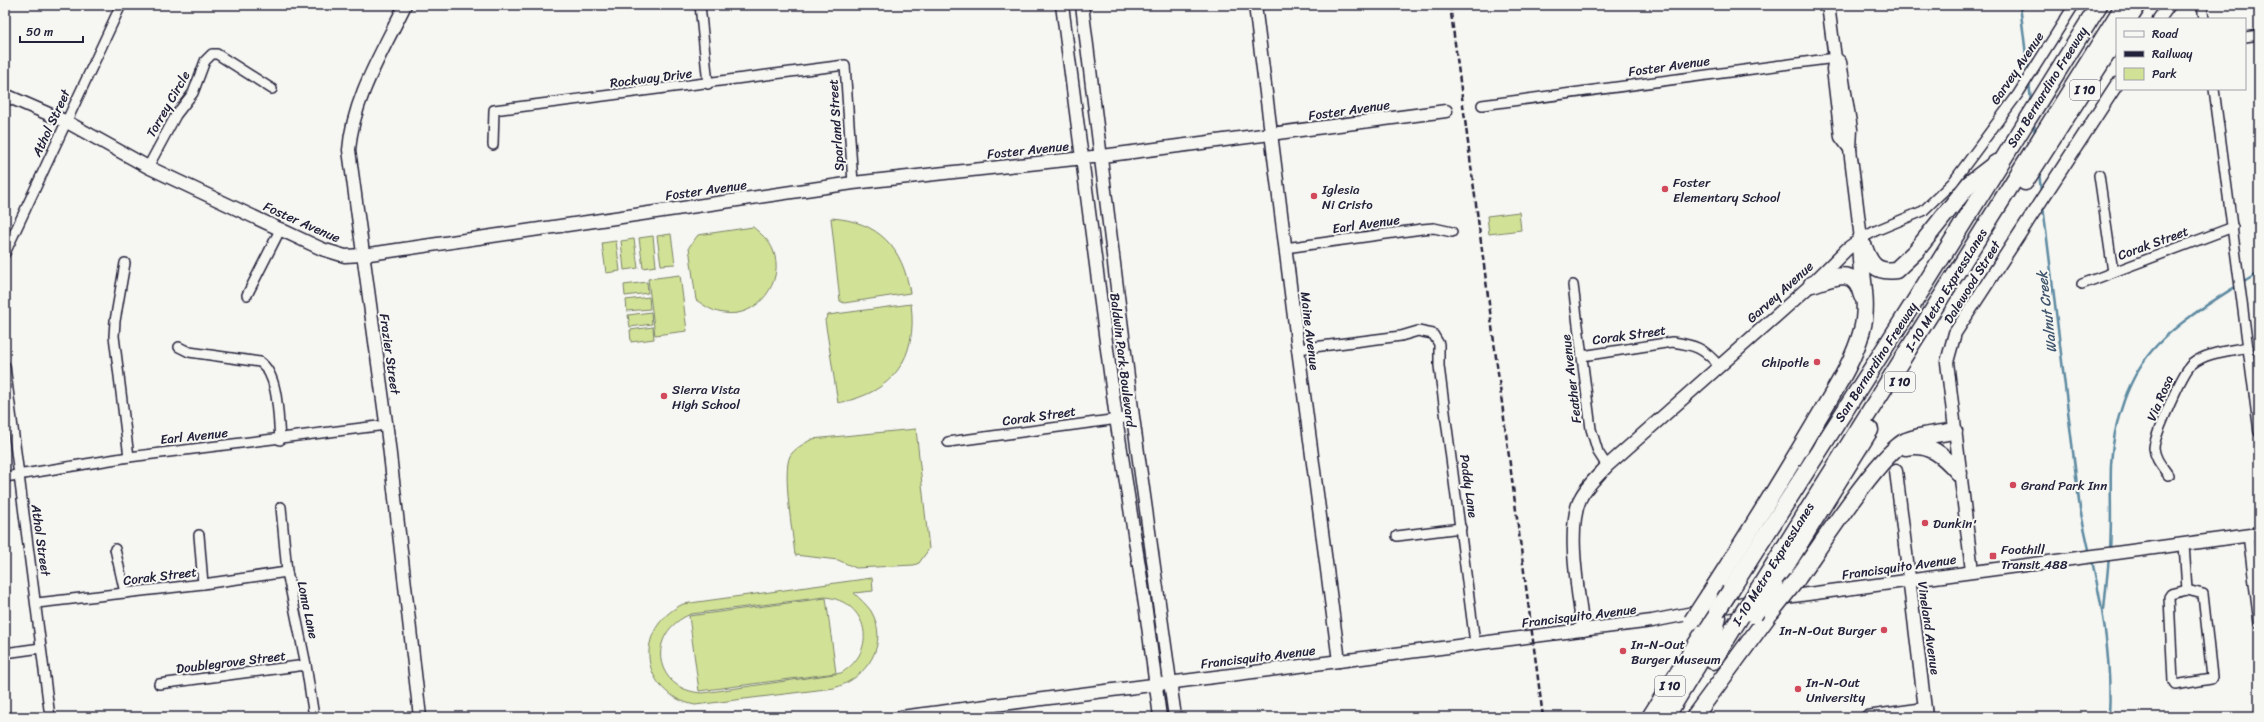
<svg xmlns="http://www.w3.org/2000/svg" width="2264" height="722" viewBox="0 0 2264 722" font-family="Sriracha,sans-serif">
<rect width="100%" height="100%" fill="#f6f6f2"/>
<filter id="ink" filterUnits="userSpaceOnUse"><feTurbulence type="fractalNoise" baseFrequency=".025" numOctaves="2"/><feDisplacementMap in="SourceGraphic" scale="8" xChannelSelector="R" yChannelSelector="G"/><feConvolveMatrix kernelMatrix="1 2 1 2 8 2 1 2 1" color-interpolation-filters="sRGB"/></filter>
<g filter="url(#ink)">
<g fill="#d1e296" stroke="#7a8268" fill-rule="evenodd">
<path d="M1519 212 1521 230 1489 234 1487 216Z"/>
<path d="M831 218C879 221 903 248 910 293L844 303 840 301Z"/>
<path d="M753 227C761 234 769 240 773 250 786 281 757 319 724 313 713 312 705 306 696 300L689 247 698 235Z"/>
<path d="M671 234 675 264 661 265 657 236Z"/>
<path d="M653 236 656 266 643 268 639 238Z"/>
<path d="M634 239 638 268 624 270 621 241Z"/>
<path d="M616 241 620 271 606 273 602 243Z"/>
<path d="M680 275 687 331 655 335 648 279Z"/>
<path d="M647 282 648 293 625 296 624 285Z"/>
<path d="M649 297 650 309 627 311 626 300Z"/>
<path d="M911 304C918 358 893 393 838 403L825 320 828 315Z"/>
<path d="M651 312 652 324 630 327 628 315Z"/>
<path d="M653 327 654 339 631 342 630 330Z"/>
<path d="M916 429 929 549 919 563 914 565 856 568 838 560 795 555C793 534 782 472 790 456 795 448 804 444 812 439Z"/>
<path d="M872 578 873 591 854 593C860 599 866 604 871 611 890 644 867 678 834 688L695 705C640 694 632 629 683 604ZM825 597C868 601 879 651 841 673L703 693C653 691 645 632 691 614Z"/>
<path d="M826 598 836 673 699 691 689 616Z"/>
</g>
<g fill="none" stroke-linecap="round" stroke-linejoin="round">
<g stroke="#5d8aa1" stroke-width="2.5">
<path d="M2020 5 2028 72"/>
<path d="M2029 81 2031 102"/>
<path d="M2034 123 2035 136"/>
<path d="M2039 172 2041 191"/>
<path d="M2043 206 2080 509 2090 554"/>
<path d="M2242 283 2259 273"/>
<path d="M2110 550C2112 522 2110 494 2111 465 2113 424 2128 375 2157 345 2180 321 2210 303 2238 285"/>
<path d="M2092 561C2104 612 2112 664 2109 717"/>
<path d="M2104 610 2109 557"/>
</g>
<defs>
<g id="street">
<path d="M700 5 708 84"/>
<path d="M2202 5 2204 19"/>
<path d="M2245 37 2259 35"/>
<path d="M2214 89 2259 432"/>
<path d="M1482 105 1835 58"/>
<path d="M493 145 494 110 845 65 853 183"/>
<path d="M148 167 176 115 193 93 205 61 212 54H217L272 89"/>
<path d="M2099 175 2113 272"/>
<path d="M1861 239 1875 231 1923 211 1953 182 2018 94 2074 5"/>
<path d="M1285 248 1422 229 1434 228 1452 232"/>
<path d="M5 253 121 5"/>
<path d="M125 263 115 321 114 336 129 457"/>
<path d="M2082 284 2233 227"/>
<path d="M1573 285 1591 429 1598 452 1607 466"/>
<path d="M247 295 281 228"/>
<path d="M179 347 189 352 260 362C279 375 278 417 280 440"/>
<path d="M1298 349 1401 336 1418 331 1433 334 1439 344V366L1475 643"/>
<path d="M1582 356 1672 342C1695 345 1704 348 1719 366"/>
<path d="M5 366 50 717"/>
<path d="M948 442 1133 417"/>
<path d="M2168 475C2162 466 2155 459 2154 448 2154 437 2183 371 2192 364 2207 352 2230 351 2248 347"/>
<path d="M5 477 129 457 386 425"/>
<path d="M281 507 287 572 306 665 314 717"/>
<path d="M199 535 203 584"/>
<path d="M2248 535 2259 623"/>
<path d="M1397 536 1461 528"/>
<path d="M2184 544 2187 590"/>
<path d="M115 549 125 593"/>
<path d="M2187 590 2203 594 2212 677 2211 679 2175 685 2173 682 2169 597 2171 594Z"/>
<path d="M37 603 203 584 287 572"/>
<path d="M5 653 41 648"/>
<path d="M159 684 306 665"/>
</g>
<g id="secondary">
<path d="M405 5C383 51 353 98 349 150L388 437 420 717"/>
<path d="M1062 5 1116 418 1146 611 1160 717"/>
<path d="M1082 5 1133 417 1175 717"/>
<path d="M1255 5 1298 349 1339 661"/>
<path d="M1828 5 1835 58 1833 69 1841 137 1850 149"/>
<path d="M2159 19 2169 5"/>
<path d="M5 95 67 122 148 167 322 249 345 256 363 255 853 183 1102 156 1446 111"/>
<path d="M1896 471 1926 717"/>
<path d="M1972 571 1947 362 1955 333 2117 84"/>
<path d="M1778 598 2259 534"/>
<path d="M1583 630C1579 594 1566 531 1580 499 1586 486 1598 476 1607 466L1812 284 1847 249 1861 239 1850 149 1851 129 1840 62 1835 58"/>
<path d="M901 717 1652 621 1754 601"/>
<path d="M1867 717 1925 709"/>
</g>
<g id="highway">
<path d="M2129 19 2138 5"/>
<path d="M2025 182 2117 38"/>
<path d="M1864 247C1870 264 1876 273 1896 270L1916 251 1970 183 1996 163"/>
<path d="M1812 284C1832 278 1855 265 1862 296"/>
<path d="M1906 447C1930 442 1944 456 1959 473"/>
<path d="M1797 579C1817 551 1880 453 1906 441 1921 435 1939 434 1954 431"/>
<path d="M1774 585 1870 430"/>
<path d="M1759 588 2124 5"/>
<path d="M1730 591 1916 299 2099 5"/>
<path d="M1709 595C1745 539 1780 483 1814 425 1832 394 1853 364 1862 330 1870 300 1858 269 1861 239"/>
<path d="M1713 661 1741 616"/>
<path d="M1650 717 1717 611"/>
<path d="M1666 717 1713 640 1718 617"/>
<path d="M1694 717 1771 612"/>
</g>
</defs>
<use href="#street" stroke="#22223b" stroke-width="12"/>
<use href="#secondary" stroke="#22223b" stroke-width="15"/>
<use href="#highway" stroke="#22223b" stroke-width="19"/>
<use href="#street" stroke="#f6f6f2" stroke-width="9"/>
<use href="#secondary" stroke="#f6f6f2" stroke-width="12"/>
<use href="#highway" stroke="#f6f6f2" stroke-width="16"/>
<path stroke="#22223b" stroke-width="2.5" stroke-dasharray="6 3" stroke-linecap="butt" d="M1450 5 1543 717"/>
<defs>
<g id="highway-bridge">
<path d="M1717 611 1730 591"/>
<path d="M1771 612 1797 579"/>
<path d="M1754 615 1774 585"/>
<path d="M1741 616 1759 588"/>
<path d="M1692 621 1709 595"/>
</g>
</defs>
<use href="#highway-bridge" stroke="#22223b" stroke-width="19" stroke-linecap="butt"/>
<use href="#highway-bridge" stroke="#f6f6f2" stroke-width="16"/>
</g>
</g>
<g fill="#d1495b" stroke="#f6f6f2" stroke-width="1.5">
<circle cx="1665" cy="189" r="4"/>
<circle cx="1314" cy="196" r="4"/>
<circle cx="1817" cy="362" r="4"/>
<circle cx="664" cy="396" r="4"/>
<circle cx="2013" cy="485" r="4"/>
<circle cx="1925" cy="523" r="4"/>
<rect x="1989" y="552" width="8" height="8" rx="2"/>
<circle cx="1884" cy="630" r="4"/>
<circle cx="1623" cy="651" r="4"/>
<circle cx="1798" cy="689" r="4"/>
</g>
<g text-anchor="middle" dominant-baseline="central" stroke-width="4" stroke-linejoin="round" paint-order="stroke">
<g fill="#f6f6f2" stroke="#626272" stroke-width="1">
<rect x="2070" y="80" width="30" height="20" rx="3"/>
<rect x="1885" y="372" width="30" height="20" rx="3"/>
<rect x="1655" y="676" width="30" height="20" rx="3"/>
</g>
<g font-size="12" font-weight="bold" fill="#22223b">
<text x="2085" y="90">I 10</text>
<text x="1900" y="382">I 10</text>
<text x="1670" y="686">I 10</text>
</g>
<g font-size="13" fill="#22223b" stroke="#f6f6f2">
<text transform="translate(1669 66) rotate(-8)">Foster Avenue</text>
<text transform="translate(2017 68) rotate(-56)">Garvey Avenue</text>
<text transform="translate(651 78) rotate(-7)">Rockway Drive</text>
<text transform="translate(2047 87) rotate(-58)">San Bernardino Freeway</text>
<text transform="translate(168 104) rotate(-60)">Torrey Circle</text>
<text transform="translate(1349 110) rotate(-8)">Foster Avenue</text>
<text transform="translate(51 123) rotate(-65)">Athol Street</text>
<text transform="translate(836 125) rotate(-94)">Sparland Street</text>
<text transform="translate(1028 150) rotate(-6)">Foster Avenue</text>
<text transform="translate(706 190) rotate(-8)">Foster Avenue</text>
<text transform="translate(302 222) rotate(24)">Foster Avenue</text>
<text transform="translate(1366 224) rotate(-8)">Earl Avenue</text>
<text transform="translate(2153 243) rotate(-20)">Corak Street</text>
<text transform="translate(1972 282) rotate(-58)">Dalewood Street</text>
<text transform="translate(1946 290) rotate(-58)">I-10 Metro ExpressLanes</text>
<text transform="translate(1780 292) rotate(-42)">Garvey Avenue</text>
<text transform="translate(1310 331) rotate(83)">Maine Avenue</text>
<text transform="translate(1629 335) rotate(-8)">Corak Street</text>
<text transform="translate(390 354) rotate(82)">Frazier Street</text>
<text transform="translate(1123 360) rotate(83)">Baldwin Park Boulevard</text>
<text transform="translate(1876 362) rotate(-57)">San Bernardino Freeway</text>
<text transform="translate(1571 379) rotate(-97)">Feather Avenue</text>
<text transform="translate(2160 398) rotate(-67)">Via Rosa</text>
<text transform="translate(1039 416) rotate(-8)">Corak Street</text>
<text transform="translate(194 436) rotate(-6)">Earl Avenue</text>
<text transform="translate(1469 486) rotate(82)">Paddy Lane</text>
<text transform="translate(41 540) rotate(82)">Athol Street</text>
<text transform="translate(1773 564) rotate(-58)">I-10 Metro ExpressLanes</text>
<text transform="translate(1899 567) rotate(-8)">Francisquito Avenue</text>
<text transform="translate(160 576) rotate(-7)">Corak Street</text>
<text transform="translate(308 610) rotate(78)">Loma Lane</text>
<text transform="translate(1579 616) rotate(-7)">Francisquito Avenue</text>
<text transform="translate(1929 628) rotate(82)">Vineland Avenue</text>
<text transform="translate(1258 657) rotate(-7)">Francisquito Avenue</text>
<text transform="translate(231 662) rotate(-7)">Doublegrove Street</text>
</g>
<g font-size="13" fill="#22223b" stroke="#f6f6f2" text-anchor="start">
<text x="1673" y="182">Foster<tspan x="1673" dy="15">Elementary School</tspan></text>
<text x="1322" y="189">Iglesia<tspan x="1322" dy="15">Ni Cristo</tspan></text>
<text x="1809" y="362" text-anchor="end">Chipotle</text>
<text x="672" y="389">Sierra Vista<tspan x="672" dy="15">High School</tspan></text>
<text x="2021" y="485">Grand Park Inn</text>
<text x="1933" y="523">Dunkin'</text>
<text x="2001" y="549">Foothill<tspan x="2001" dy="15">Transit 488</tspan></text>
<text x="1876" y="630" text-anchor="end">In-N-Out Burger</text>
<text x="1631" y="644">In-N-Out<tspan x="1631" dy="15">Burger Museum</tspan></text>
<text x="1806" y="682">In-N-Out<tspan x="1806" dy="15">University</tspan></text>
</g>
<g font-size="14" font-style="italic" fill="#40566e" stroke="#f6f6f2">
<text transform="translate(2047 312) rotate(-97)">Walnut Creek</text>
</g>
</g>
<rect width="2264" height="722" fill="none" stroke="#f6f6f2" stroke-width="20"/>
<rect x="10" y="10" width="2244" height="702" fill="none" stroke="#22223b" stroke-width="1.5" filter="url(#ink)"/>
<rect x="2116" y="18" width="130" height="72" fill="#f6f6f2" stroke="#a1a1a9"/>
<rect x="2124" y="31" width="20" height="6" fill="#f6f6f2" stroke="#a1a1a9"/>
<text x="2152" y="38" font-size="12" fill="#22223b">Road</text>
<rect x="2124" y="51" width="20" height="6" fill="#22223b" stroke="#a1a1a9"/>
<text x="2152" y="58" font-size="12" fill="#22223b">Railway</text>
<rect x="2124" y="68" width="20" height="12" fill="#d1e296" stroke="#a1a1a9"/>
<text x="2152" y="78" font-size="12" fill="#22223b">Park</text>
<path d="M20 36v6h63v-6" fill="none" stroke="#22223b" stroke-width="2"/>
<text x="26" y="36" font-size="12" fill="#22223b" stroke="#f6f6f2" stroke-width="3" paint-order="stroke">50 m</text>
</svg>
